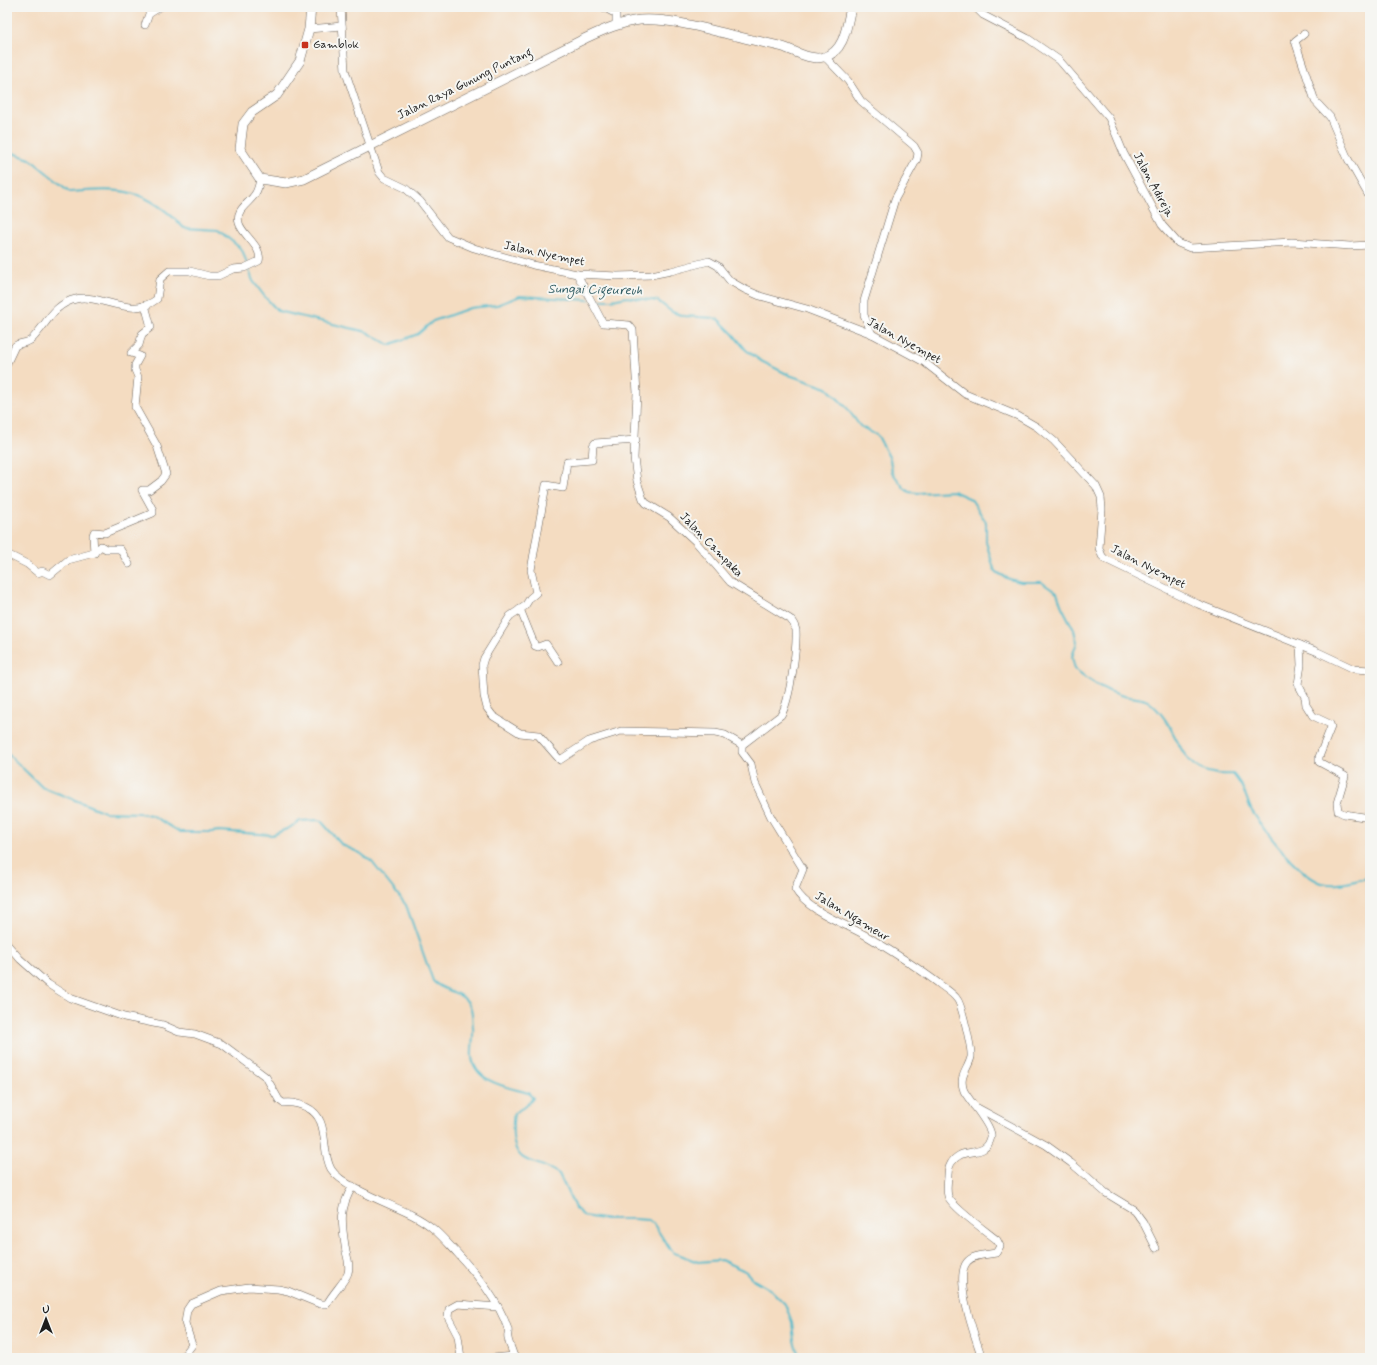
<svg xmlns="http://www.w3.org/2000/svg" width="1377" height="1365" viewBox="0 0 1377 1365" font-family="Mynerve,sans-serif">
<rect width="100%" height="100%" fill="#f6f6f2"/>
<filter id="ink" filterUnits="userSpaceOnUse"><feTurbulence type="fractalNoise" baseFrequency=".025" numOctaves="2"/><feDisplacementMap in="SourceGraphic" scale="8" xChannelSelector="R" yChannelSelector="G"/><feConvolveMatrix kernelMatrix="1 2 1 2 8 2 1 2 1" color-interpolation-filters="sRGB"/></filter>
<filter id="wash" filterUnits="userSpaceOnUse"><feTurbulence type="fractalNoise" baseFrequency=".012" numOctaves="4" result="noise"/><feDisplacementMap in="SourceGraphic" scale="16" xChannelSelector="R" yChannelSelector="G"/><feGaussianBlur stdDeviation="0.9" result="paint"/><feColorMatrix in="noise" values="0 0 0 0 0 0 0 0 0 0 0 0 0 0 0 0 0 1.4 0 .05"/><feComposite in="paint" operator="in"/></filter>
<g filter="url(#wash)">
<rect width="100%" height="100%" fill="#f4dcc1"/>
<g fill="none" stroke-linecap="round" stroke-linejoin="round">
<g stroke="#4fbacb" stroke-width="2">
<path d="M7 151 30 159 70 192C123 188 146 188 184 228L218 230 239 247 243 252 247 264"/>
<path d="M248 268 253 281 265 297 278 311 367 332 389 345 418 334 433 321 445 317 470 308 497 305 520 296 589 300"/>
<path d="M593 300H612L627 297 658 301 672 312 684 316 714 318 719 320 733 334 746 350 761 361 789 375 827 388 847 408 860 426 878 436 890 459 892 472 904 488 909 492 918 493 953 491 971 499 986 522V542L994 569 998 573 1009 579 1021 582H1041L1057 593 1062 607 1074 630 1077 642 1072 657 1075 669C1088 680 1103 690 1120 695 1128 698 1143 697 1149 702 1186 731 1173 779 1233 774 1237 779 1242 785 1244 792 1248 799 1249 808 1254 814 1266 833 1300 876 1322 883 1337 887 1355 881 1370 877"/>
<path d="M7 753 42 787 105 812 139 813 151 815 180 832H212L219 831 272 835 289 828 300 821 320 820 342 845 360 853 372 862 406 905 433 981C443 992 462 990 470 1006 473 1012 472 1020 473 1027 474 1037 471 1048 472 1058 476 1083 508 1087 528 1093L533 1098 526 1106 514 1113C512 1127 510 1151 525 1159 537 1164 549 1167 559 1174L575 1208 584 1216 602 1219H634L648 1220 653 1223 669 1248 674 1253 698 1262 721 1260 745 1271 754 1280 771 1290 785 1304 792 1322 794 1341 800 1358"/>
</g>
</g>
</g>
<g filter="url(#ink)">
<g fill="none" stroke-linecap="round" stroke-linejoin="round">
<defs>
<g id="minor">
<path d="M341 7 345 70 379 172 384 178 405 188 420 201 448 237 474 248 533 265 577 274 617 276 651 275 671 271 709 261 718 266 730 281 744 289 760 296 807 309 872 334 924 362 965 394 1018 416 1037 427 1054 441 1096 486 1101 497 1102 509 1099 548 1102 556 1105 559 1198 604 1318 652 1354 669 1370 670"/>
<path d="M603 7 616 14V25"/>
<path d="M975 7 983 15 1027 38 1059 60 1109 118 1124 154 1162 225 1178 243 1190 248 1292 242 1350 246 1370 245"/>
<path d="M145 25 149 14 160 7"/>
<path d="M309 29 342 26"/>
<path d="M1304 34 1295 41 1315 101 1330 117 1348 159 1370 198"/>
<path d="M825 57 848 81 861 101 914 146 918 153 917 159 895 199 864 301V315L872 334"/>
<path d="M577 274 603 323 629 325 633 330 637 393 634 458 637 481 643 499 646 503 669 517 695 541 730 582 790 619C793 622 795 626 796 630 797 648 790 701 781 715L742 745V752L751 764 755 783 771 817 803 869 795 889C808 912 847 924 870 938 893 952 917 967 938 983 944 988 953 993 957 999 962 1005 972 1050 971 1057 968 1070 958 1076 964 1091 970 1102 993 1127 991 1137 987 1155 972 1150 960 1155 952 1159 948 1167 948 1175 948 1181 946 1189 948 1196 951 1206 987 1232 997 1240L1000 1246 996 1253C987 1255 973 1254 967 1262 953 1279 976 1339 982 1358"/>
<path d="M7 363 15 346C20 342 27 344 32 339 47 324 53 304 76 299 100 293 131 320 157 299L160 279 169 271H190L209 276H218L233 269 244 268 259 261C263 247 242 235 239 223 235 209 249 204 255 194 258 190 259 184 260 179"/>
<path d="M636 440 595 443 593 446 592 460 567 462 563 488 546 485 531 570 536 593 530 598 525 606 510 616 484 658 482 665 484 696 487 708 493 716 520 733 538 735 560 760 589 741 621 731 715 733 725 735 742 745"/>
<path d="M94 553 93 535 94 532 105 533 153 513V510L142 490H149L161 481 166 474 157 446 135 407 138 377 135 370V365L140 356 131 353 139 345 142 334 151 327 145 305"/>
<path d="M94 553 101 546 106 549H120L129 564"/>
<path d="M7 554 27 564 38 573 42 571 50 575 68 560 94 553"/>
<path d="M520 609 535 646 538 647 546 644 558 662"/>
<path d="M1300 645 1301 665 1298 684 1305 697 1306 705 1313 716 1330 724 1331 727 1319 757V762L1345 776 1337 803 1338 811 1344 814 1370 818"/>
<path d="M7 944 20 959 48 984 70 998 124 1017 163 1025 179 1032 195 1034 222 1044 266 1077 279 1100 283 1103C292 1102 298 1103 306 1107 331 1118 320 1149 331 1169 342 1187 393 1205 412 1215 434 1226 442 1237 458 1254 478 1276 498 1300 508 1329 509 1332 507 1335 508 1338 509 1345 513 1351 514 1358"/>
<path d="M974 1106 1046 1145 1071 1163 1106 1193 1134 1210 1143 1222 1156 1248"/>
<path d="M182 1358 192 1345 185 1323 187 1310 191 1304 221 1291 249 1287 278 1289 288 1291 320 1304H327C332 1294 346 1280 348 1273 350 1266 348 1259 346 1252 342 1226 338 1209 353 1186"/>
<path d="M461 1358 458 1336 448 1317 449 1309 458 1304 498 1307"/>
<path d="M493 1358 514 1356"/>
</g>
<path id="tertiary" d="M311 7 309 29 300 61 277 95 252 112 243 124 240 149 260 179 286 183 304 179 586 38C603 30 621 22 640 20 671 18 706 29 736 36 751 40 768 43 783 47 795 51 810 61 824 57 845 52 847 24 851 7"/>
</defs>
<use href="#minor" stroke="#685f56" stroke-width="8"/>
<use href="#tertiary" stroke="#685f56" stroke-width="10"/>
<use href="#minor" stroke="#fff" stroke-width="7"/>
<use href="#tertiary" stroke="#fff" stroke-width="9"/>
</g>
</g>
<rect fill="#c8321e" stroke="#f6f6f2" stroke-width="1.5" x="301" y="41" width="8" height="8" rx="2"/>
<g text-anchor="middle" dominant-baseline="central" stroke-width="4" stroke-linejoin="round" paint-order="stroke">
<g font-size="12" fill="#1c1c1c" stroke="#f6f6f2" text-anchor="start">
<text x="313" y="45">Gamblok</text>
</g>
<g font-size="12" fill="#1c1c1c" stroke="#f6f6f2">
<text transform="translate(465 84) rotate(-26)">Jalan Raya Gunung Puntang</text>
<text transform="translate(1153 185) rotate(62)">Jalan Adireja</text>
<text transform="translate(544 254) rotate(12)">Jalan Nyempet</text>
<text transform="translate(904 341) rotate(29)">Jalan Nyempet</text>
<text transform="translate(711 545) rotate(46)">Jalan Campaka</text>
<text transform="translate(1148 567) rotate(27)">Jalan Nyempet</text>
<text transform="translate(852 917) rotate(31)">Jalan Ngameur</text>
</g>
<g font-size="13" font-style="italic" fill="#305b62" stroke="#f6f6f2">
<text transform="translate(595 290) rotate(1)">Sungai Cigeureuh</text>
</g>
</g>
<rect width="1377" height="1365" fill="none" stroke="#f6f6f2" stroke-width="24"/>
<g transform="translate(46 1319)" stroke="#f6f6f2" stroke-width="3" paint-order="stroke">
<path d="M0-3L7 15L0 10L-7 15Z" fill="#1c1c1c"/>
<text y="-6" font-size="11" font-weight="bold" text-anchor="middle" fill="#1c1c1c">U</text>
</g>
</svg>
